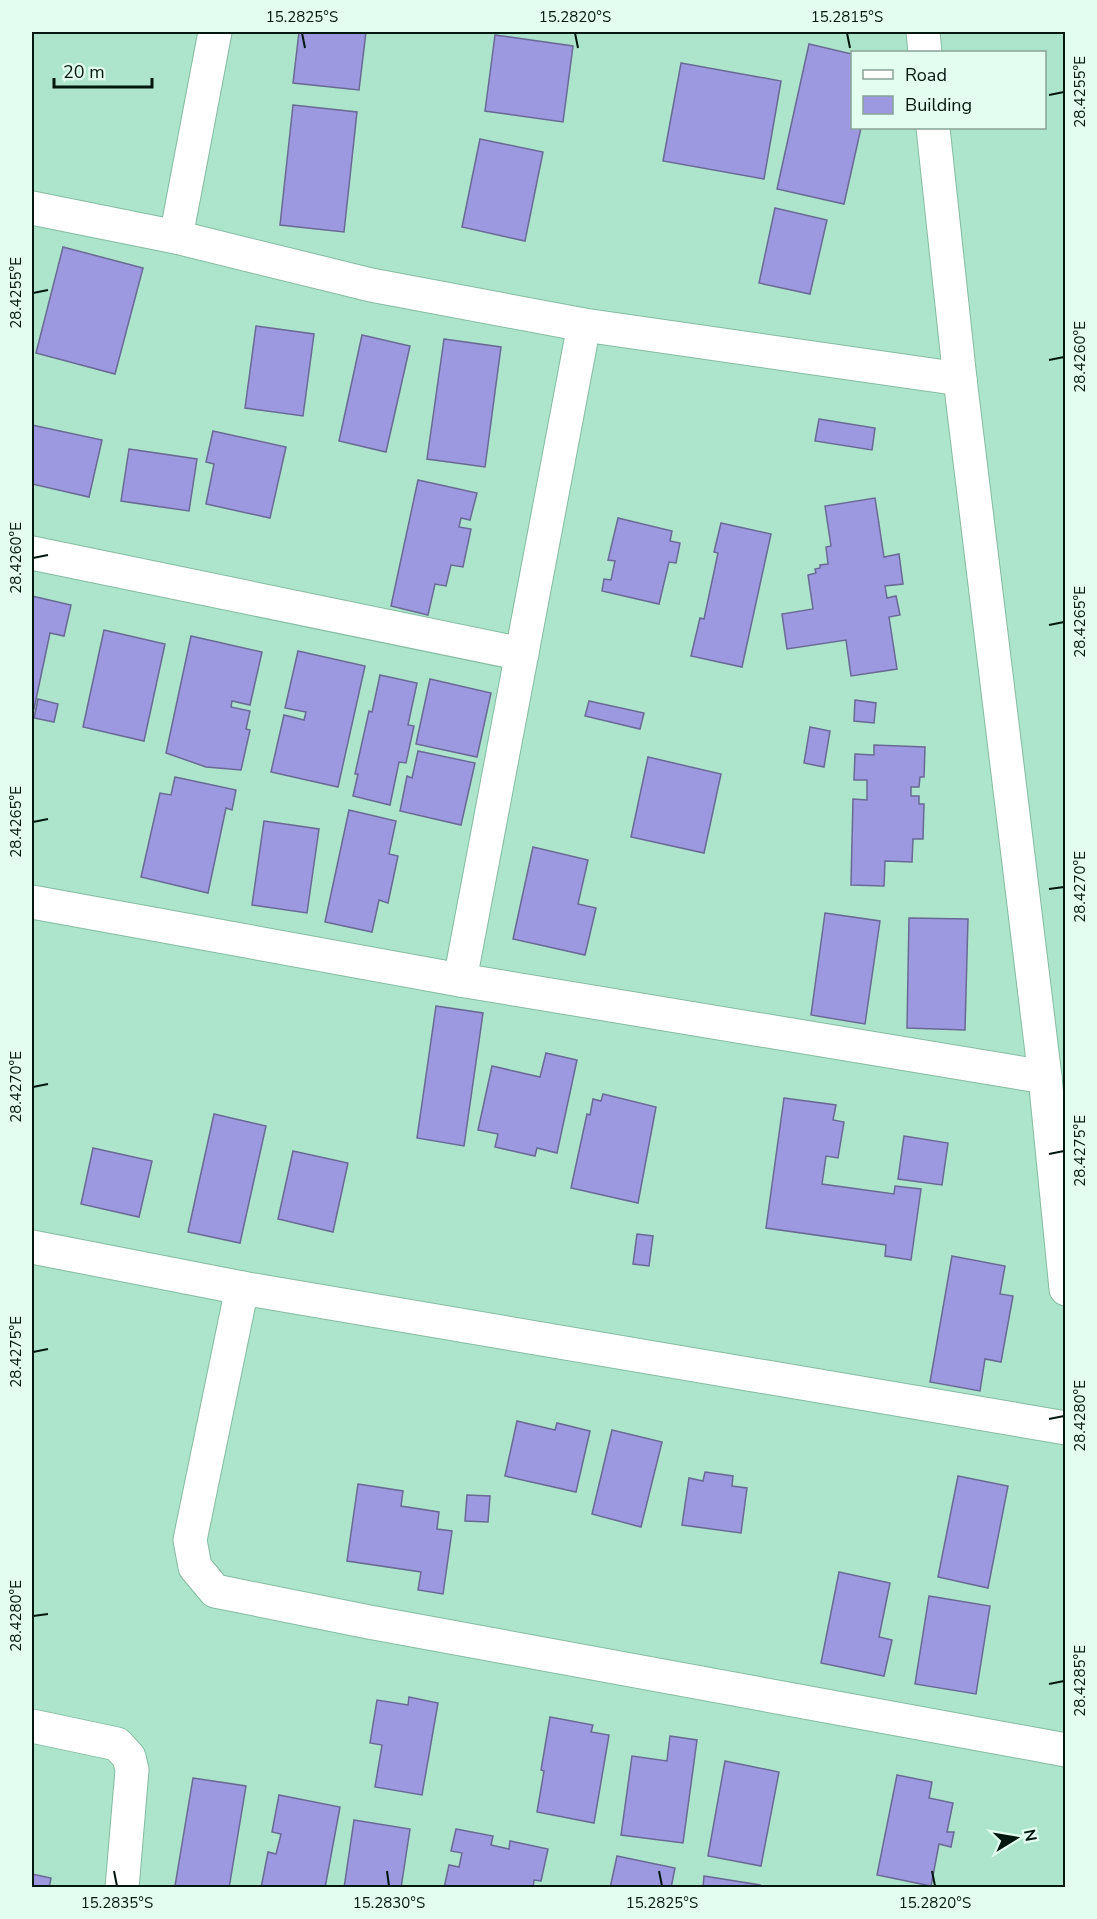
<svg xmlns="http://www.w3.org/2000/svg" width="1097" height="1919" viewBox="0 0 1097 1919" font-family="'Nunito Sans',sans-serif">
<rect width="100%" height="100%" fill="#ace5cb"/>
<g fill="#9c99e0" stroke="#6a6995" stroke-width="1.5">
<path d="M299 32H366L359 90 293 83Z"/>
<path d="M495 35 573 46 563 122 485 111Z"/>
<path d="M809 44 852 54V128H861L844 204 777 189Z"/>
<path d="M681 63 781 81 764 179 663 161Z"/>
<path d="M293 105 357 112 344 232 280 225Z"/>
<path d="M480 139 543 152 525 241 462 227Z"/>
<path d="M775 208 827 220 810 294 759 283Z"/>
<path d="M63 247 143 268 115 374 36 353Z"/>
<path d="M256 326 314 334 303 416 245 408Z"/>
<path d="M362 335 410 346 386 452 339 441Z"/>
<path d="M444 339 501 347 485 467 427 459Z"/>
<path d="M819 419 875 428 872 450 815 441Z"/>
<path d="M32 425 102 440 89 497 32 484Z"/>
<path d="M213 431 286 447 270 518 206 504 214 464 206 462Z"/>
<path d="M129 449 197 459 189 511 121 501Z"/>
<path d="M418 480 477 493 470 520 461 518 459 527 471 529 463 567 451 565 446 586 435 584 428 615 391 606Z"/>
<path d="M875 498 884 557 899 554 903 584 885 586 887 598 896 596 900 615 889 617 897 669 851 676 846 640 787 649 782 614 813 609 808 575 816 573 815 569 820 568V565L828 564 826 547 831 546 825 506Z"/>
<path d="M618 518 672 531 670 541 680 543 676 563 669 562 659 604 602 591 604 579 611 580 615 561 608 560Z"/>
<path d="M721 523 771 534 742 667 691 656 700 618 704 619 718 553 714 552Z"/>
<path d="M32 596 71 605 64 636 50 633 34 709H32Z"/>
<path d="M104 630 165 644 144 741 83 727Z"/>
<path d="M191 636 262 652 250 705 232 701 231 707 250 711 246 729 250 730 241 770 206 767 166 753Z"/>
<path d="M298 651 365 666 338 787 271 772 284 715 304 720 306 712 285 708Z"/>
<path d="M380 675 417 683 408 725 414 726 406 763 399 762 390 805 353 796 358 774H355L369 711 372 712Z"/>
<path d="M430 679 491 693 477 757 416 744Z"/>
<path d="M38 699 58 704 54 722 34 718Z"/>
<path d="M855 700 876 703 874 723 854 721Z"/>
<path d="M589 701 644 713 640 729 585 716Z"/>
<path d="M810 727 830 731 824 767 804 763Z"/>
<path d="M874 745 925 747 924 777H920L919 787H911V796H919V804H924L923 839H913L912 862 885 861 884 886 851 885 853 799 867 800V780H854L855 754 874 755Z"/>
<path d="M418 751 475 763 461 825 400 811 407 776 412 778Z"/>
<path d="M648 757 721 774 704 853 631 837Z"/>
<path d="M175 777 236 790 232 810 226 808 208 893 141 877 160 793 171 795Z"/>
<path d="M349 810 396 821 389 854 398 856 388 903 379 900 372 932 325 922Z"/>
<path d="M264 821 319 829 307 913 252 905Z"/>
<path d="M533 847 588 860 578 904 596 908 585 955 513 939Z"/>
<path d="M825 913 880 921 865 1024 811 1015Z"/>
<path d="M909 918 968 919 965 1030 907 1028Z"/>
<path d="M436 1006 483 1013 464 1146 417 1138Z"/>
<path d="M546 1053 577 1060 557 1153 537 1148 535 1156 495 1147 498 1134 478 1130 492 1066 540 1077Z"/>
<path d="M603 1094 656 1107 638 1203 571 1188 587 1114 590 1115 593 1099 601 1101Z"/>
<path d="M784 1098 836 1105 833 1120 844 1122 838 1158 826 1156 822 1184 894 1194 895 1186 921 1189 911 1260 885 1256 886 1245 766 1228Z"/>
<path d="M214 1114 266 1126 240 1243 188 1232Z"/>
<path d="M904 1136 948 1143 942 1185 898 1179Z"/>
<path d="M93 1148 152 1161 139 1217 81 1204Z"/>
<path d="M293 1151 348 1163 333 1232 278 1219Z"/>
<path d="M637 1234 653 1236 649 1266 633 1264Z"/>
<path d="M952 1256 1005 1266 1000 1294 1013 1296 1001 1362 985 1359 980 1391 930 1382Z"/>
<path d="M517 1421 555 1430 557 1423 590 1431 576 1492 505 1476Z"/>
<path d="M612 1430 662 1442 641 1527 592 1514Z"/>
<path d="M705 1472 733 1476 732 1486 747 1488 741 1533 682 1525 689 1478 703 1481Z"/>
<path d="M958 1476 1008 1486 988 1588 938 1577Z"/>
<path d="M358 1484 403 1491 401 1506 439 1512 437 1529 452 1531 443 1594 418 1590 421 1572 347 1561Z"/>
<path d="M467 1495 490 1496 488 1522 465 1521Z"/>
<path d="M839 1572 890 1583 879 1637 892 1640 884 1676 821 1663Z"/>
<path d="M929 1596 990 1606 976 1694 915 1684Z"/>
<path d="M409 1697 438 1703 422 1795 375 1787 382 1745 370 1743 377 1700 408 1705Z"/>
<path d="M550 1717 593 1725 591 1732 609 1735 594 1823 537 1812 544 1771 541 1770Z"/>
<path d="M670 1736 697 1740 683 1843 621 1835 632 1756 667 1761Z"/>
<path d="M725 1761 779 1772 761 1866 708 1856Z"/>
<path d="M897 1775 932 1782 929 1798 953 1803 947 1832H954L951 1847 939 1844 931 1886 877 1875Z"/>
<path d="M193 1778 246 1786 229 1888 175 1886Z"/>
<path d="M279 1795 340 1807 325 1888H261L268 1852 276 1854 281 1834 272 1832Z"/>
<path d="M354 1820 410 1829 401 1888H344Z"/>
<path d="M456 1829 493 1836 491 1845 509 1849 510 1841 548 1849 541 1881 534 1880 533 1888H444L449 1865 459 1867 462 1853 451 1851Z"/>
<path d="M617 1856 675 1868 671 1888H610Z"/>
<path d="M32 1874 51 1878 49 1888H32Z"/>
<path d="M704 1876 760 1885V1888H703Z"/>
</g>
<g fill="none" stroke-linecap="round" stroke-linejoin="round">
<defs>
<g id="minor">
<path d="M923 32 925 52"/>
<path d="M933 128 960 379 1045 1077 1066 1289"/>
<path d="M32 208 176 237 371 285 584 325 960 379"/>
<path d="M176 237 215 32"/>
<path d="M32 553 522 654"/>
<path d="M32 902 460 980 1045 1077"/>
<path d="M460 980 584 325"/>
<path d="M32 1247 242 1288 1066 1428"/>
<path d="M242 1288 190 1540 195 1567 215 1591 369 1622 1066 1750"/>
<path d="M32 1726 117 1744 129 1757 132 1770 122 1888"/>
</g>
</defs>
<use href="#minor" stroke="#84bba2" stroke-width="35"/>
<use href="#minor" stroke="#fff" stroke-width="33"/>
</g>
<path fill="none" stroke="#02170e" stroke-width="2" d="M302 33 305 48M575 33 578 48M847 33 850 48M1049 95 1064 92M33 293 48 290M1049 360 1064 357M33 558 48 555M1049 625 1064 622M33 822 48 819M1049 889 1064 887M33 1087 48 1084M1049 1154 1064 1151M33 1352 48 1349M1049 1419 1064 1416M33 1616 48 1614M1049 1684 1064 1681M114 1871 117 1886M387 1871 389 1886M659 1871 662 1886M932 1871 935 1886"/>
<rect width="1097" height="1919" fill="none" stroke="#e3fef1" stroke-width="66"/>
<rect x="851" y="51" width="195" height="78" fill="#e3fef1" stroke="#89a296" stroke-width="1.5"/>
<rect x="863" y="70" width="30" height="9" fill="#ffffff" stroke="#89a296" stroke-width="1.5"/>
<text x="905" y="81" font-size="18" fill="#02170e">Road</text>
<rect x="863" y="96" width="30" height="18" fill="#9c99e0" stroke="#89a296" stroke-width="1.5"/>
<text x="905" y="111" font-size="18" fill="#02170e">Building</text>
<g transform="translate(1016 1838) rotate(79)" stroke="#e3fef1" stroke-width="4.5" paint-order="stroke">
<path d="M0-4.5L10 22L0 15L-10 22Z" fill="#02170e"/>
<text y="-9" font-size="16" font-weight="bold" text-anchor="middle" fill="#02170e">N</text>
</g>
<path d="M54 78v9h98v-9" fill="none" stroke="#02170e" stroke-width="3"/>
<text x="63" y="78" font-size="18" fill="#02170e" stroke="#e3fef1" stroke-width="4.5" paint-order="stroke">20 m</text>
<rect x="33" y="33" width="1031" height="1853" fill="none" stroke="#02170e" stroke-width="2"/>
<g font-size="15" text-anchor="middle" fill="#02170e">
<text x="302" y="22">15.2825°S</text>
<text x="575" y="22">15.2820°S</text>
<text x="847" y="22">15.2815°S</text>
<text transform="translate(1080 92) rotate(-90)" y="5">28.4255°E</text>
<text transform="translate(16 293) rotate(-90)" y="5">28.4255°E</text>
<text transform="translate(1080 357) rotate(-90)" y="5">28.4260°E</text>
<text transform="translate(16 558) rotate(-90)" y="5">28.4260°E</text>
<text transform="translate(1080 622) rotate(-90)" y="5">28.4265°E</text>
<text transform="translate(16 822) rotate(-90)" y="5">28.4265°E</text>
<text transform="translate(1080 887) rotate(-90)" y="5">28.4270°E</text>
<text transform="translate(16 1087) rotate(-90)" y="5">28.4270°E</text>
<text transform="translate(1080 1151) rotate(-90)" y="5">28.4275°E</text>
<text transform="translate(16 1352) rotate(-90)" y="5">28.4275°E</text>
<text transform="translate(1080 1416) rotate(-90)" y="5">28.4280°E</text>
<text transform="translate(16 1616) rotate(-90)" y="5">28.4280°E</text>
<text transform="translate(1080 1681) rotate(-90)" y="5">28.4285°E</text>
<text x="117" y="1908">15.2835°S</text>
<text x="389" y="1908">15.2830°S</text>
<text x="662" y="1908">15.2825°S</text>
<text x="935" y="1908">15.2820°S</text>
</g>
</svg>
